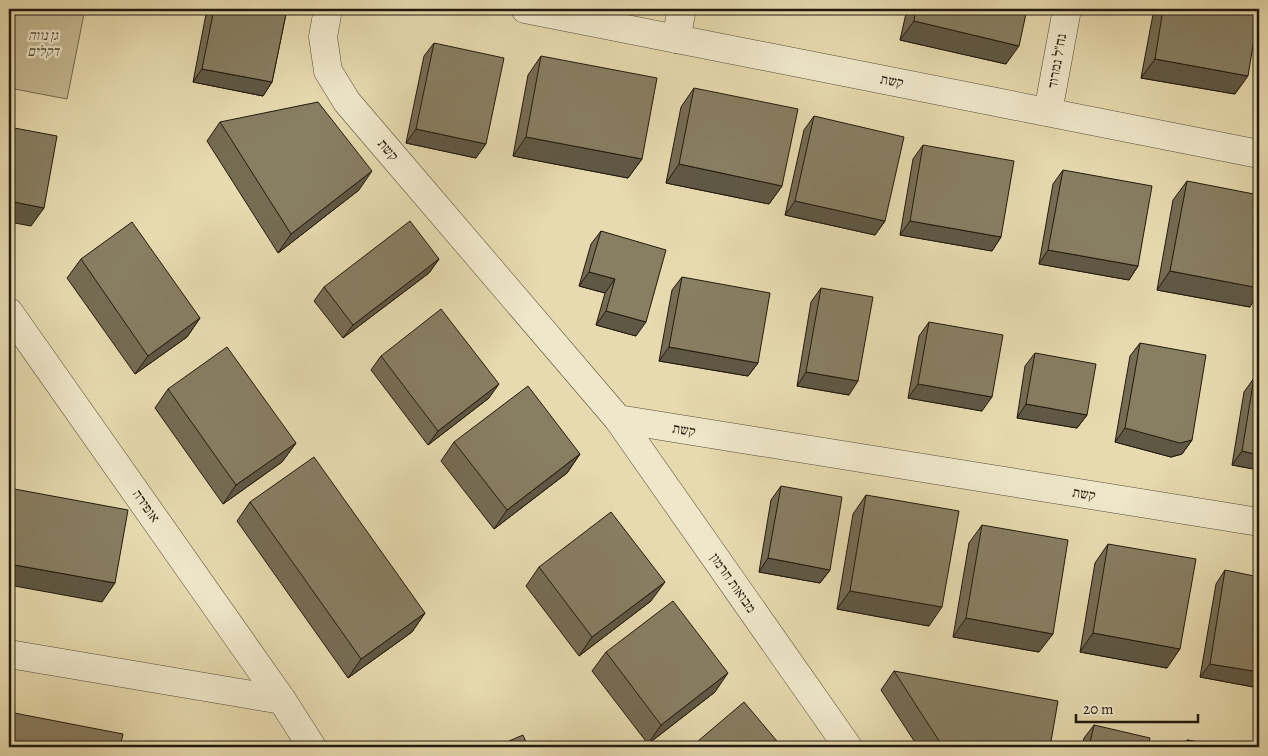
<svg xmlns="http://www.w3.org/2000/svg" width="1268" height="756" viewBox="0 0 1268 756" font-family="Alegreya,'Frank Ruhl Libre',serif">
<rect width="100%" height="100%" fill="#e6daae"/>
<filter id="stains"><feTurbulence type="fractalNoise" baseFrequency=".004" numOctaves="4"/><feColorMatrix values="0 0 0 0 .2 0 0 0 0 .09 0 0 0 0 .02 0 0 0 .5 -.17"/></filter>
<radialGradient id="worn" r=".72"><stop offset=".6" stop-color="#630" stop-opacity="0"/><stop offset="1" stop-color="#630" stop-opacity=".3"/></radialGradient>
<path fill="#c5b993" stroke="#746a51" d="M9 9H85L67 99 9 88Z"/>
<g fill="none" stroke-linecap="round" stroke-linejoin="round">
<defs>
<g id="minor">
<path d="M328 9 323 37 328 71 347 102 618 419 1259 522"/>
<path d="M525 9 1259 154"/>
<path d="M676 39 682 9"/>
<path d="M1048 112 1067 9"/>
<path d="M9 312 282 700 312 747"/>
<path d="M618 419 848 747"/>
<path d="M9 654 282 700"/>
</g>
</defs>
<use href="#minor" stroke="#534a37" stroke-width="29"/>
<use href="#minor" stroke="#efe7ca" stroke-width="28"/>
</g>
<g fill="#756c54" stroke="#221a0f">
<path d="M207 9H287L272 82 263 96 193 82Z"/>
<path d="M907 9H1027L1006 64 900 40Z"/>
<path d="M1154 9H1259L1235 94 1141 78Z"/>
<path d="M434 43 476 158 406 143 424 56Z"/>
<path d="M541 56 642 159 628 178 513 156 528 75Z"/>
<path d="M694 88 782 186 769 204 666 183 681 107Z"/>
<path d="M814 116 885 221 875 235 785 215 804 130Z"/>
<path d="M220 122 359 190 278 253 207 141Z"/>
<path d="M923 145 1001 237 992 251 900 235 913 159Z"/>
<path d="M1063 170 1138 266 1129 280 1039 264 1053 184Z"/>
<path d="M1187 181 1250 307 1157 290 1173 200Z"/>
<path d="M601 231 636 336 596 325 605 293 579 286 591 244Z"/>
<path d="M81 259 200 318 187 337 135 374 67 278Z"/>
<path d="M439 259 429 273 343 338 314 301 324 287Z"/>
<path d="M682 277 758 363 748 376 659 361 672 290Z"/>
<path d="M821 288 849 395 797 386 811 302Z"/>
<path d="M929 322 982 411 908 398 919 336Z"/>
<path d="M1140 343 1192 440 1182 454 1171 457 1115 442 1130 356Z"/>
<path d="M1035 353 1087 415 1077 428 1017 418 1025 366Z"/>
<path d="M381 356 489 398 428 445 371 370Z"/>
<path d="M1254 378 1259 470 1232 465 1244 392Z"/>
<path d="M168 389 296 443 282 462 223 504 155 408Z"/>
<path d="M454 442 580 454 567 473 494 529 441 461Z"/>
<path d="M781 486 830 570 820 583 759 572 771 500Z"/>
<path d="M866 495 929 626 837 609 853 514Z"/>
<path d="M250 502 425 613 412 632 348 678 237 521Z"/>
<path d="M982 525 1039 652 953 637 969 543Z"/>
<path d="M1108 544 1167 668 1080 652 1095 563Z"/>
<path d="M539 567 651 601 579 656 526 586Z"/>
<path d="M1225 570 1259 688 1200 677 1216 584Z"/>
<path d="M606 652 715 692 648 744 592 671Z"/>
<path d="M894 671 1050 747H918L881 690Z"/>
<path d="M1094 725 1148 747H1082L1084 738Z"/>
<path d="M1187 740 1227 747H1182Z"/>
</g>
<g fill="#5f5845" stroke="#221a0f">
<path d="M914 21 1019 46 1006 64 900 40Z"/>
<path d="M1155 59 1248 76 1235 94 1141 78Z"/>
<path d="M202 69 272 82 263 96 193 82Z"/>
<path d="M416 129 486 144 476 158 406 143Z"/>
<path d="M526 137 642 159 628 178 513 156Z"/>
<path d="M679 164 782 186 769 204 666 183Z"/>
<path d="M372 171 359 190 278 253 291 234Z"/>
<path d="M9 201 44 208 31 226 9 222Z"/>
<path d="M795 201 885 221 875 235 785 215Z"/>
<path d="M910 221 1001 237 992 251 900 235Z"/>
<path d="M1048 250 1138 266 1129 280 1039 264Z"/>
<path d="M439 259 429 273 343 338 353 325Z"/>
<path d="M1170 271 1259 288V293L1250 307 1157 290Z"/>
<path d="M589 272 615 279 605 293 579 286Z"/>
<path d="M606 311 646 322 636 336 596 325Z"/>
<path d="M200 318 187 337 135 374 148 356Z"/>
<path d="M669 347 758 363 748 376 659 361Z"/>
<path d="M806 372 858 381 849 395 797 386Z"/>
<path d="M499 384 489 398 428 445 438 431Z"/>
<path d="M918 384 992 397 982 411 908 398Z"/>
<path d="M1026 404 1087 415 1077 428 1017 418Z"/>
<path d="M1125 428 1192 440 1182 454 1171 457 1115 442Z"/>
<path d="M296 443 282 462 223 504 236 485Z"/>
<path d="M1242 451 1259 455V470L1232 465Z"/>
<path d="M580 454 567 473 494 529 507 510Z"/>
<path d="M768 558 830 570 820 583 759 572Z"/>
<path d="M9 564 115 583 102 602 9 585Z"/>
<path d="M665 582 651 601 579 656 592 637Z"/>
<path d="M850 591 942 607 929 626 837 609Z"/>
<path d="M425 613 412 632 348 678 361 659Z"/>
<path d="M966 618 1053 634 1039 652 953 637Z"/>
<path d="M1093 633 1180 649 1167 668 1080 652Z"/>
<path d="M1210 664 1259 672V688L1200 677Z"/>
<path d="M728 673 715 692 648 744 661 725Z"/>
</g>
<g fill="#887e62" stroke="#221a0f">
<path d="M214 9H287L272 82 202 69Z"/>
<path d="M916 9H1027L1019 46 914 21Z"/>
<path d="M1163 9H1259L1248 76 1155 59Z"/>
<path d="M434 43 504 58 486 144 416 129Z"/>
<path d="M541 56 657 78 642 159 526 137Z"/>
<path d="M694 88 798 109 782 186 679 164Z"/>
<path d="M318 102 372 171 291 234 220 122Z"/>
<path d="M814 116 904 137 885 221 795 201Z"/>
<path d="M9 127 57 136 44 208 9 201Z"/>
<path d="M923 145 1014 161 1001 237 910 221Z"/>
<path d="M1063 170 1152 186 1138 266 1048 250Z"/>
<path d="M1187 181 1259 195V288L1170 271Z"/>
<path d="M410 221 439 259 353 325 324 287Z"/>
<path d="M132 222 200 318 148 356 81 259Z"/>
<path d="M601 231 666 250 646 322 606 311 615 279 589 272Z"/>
<path d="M682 277 770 293 758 363 669 347Z"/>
<path d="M821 288 873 297 858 381 806 372Z"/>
<path d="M441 309 499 384 438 431 381 356Z"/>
<path d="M929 322 1003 335 992 397 918 384Z"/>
<path d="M1140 343 1206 355 1192 440 1180 443 1125 428Z"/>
<path d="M227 347 296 443 236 485 168 389Z"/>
<path d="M1035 353 1096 364 1087 415 1026 404Z"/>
<path d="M1254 378 1259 379V455L1242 451Z"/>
<path d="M528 386 580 454 507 510 454 442Z"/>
<path d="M314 457 425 613 361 659 250 502Z"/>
<path d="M781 486 842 497 830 570 768 558Z"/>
<path d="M9 488 128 510 115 583 9 564Z"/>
<path d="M866 495 959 511 942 607 850 591Z"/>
<path d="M611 512 665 582 592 637 539 567Z"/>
<path d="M982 525 1068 540 1053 634 966 618Z"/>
<path d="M1108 544 1196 559 1180 649 1093 633Z"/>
<path d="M1225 570 1259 577V672L1210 664Z"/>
<path d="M673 601 728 673 661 725 606 652Z"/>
<path d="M894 671 1058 701 1050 747H943Z"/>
<path d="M744 702 782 747H691Z"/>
<path d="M9 712 123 734 120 747H9Z"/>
<path d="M1094 725 1150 738 1148 747H1089Z"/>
<path d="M523 735 528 747H495Z"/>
<path d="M1187 740 1227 747H1186Z"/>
</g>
<g text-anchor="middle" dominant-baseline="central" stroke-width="4.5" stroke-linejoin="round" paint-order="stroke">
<g font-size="14" font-style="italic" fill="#534a37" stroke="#efe7ca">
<text x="43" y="35">גן נווה<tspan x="43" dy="16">דקלים</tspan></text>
</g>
<g font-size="14" fill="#221a0f" stroke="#efe7ca">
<text transform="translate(1057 61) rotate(-80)">נח"ל נמרוד</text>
<text transform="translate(892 81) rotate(11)">קשת</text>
<text transform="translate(388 150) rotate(49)">קשת</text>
<text transform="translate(684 430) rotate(9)">קשת</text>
<text transform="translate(1084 494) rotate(9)">קשת</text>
<text transform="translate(146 506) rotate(55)">אופירה</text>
<text transform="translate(733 583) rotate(55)">מבואות חרמון</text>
</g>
</g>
<rect width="1268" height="756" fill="none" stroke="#e6daae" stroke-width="30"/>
<rect x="10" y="10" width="1248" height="736" fill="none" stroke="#221a0f" stroke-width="2.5"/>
<rect x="15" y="15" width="1238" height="726" fill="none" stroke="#221a0f"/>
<path d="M1076 714v8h122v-8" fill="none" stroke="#221a0f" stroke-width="2.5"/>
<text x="1083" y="714" font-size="15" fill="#221a0f" stroke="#efe7ca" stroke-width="4" paint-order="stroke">20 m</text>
<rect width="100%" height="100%" filter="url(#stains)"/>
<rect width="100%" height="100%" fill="url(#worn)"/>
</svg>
